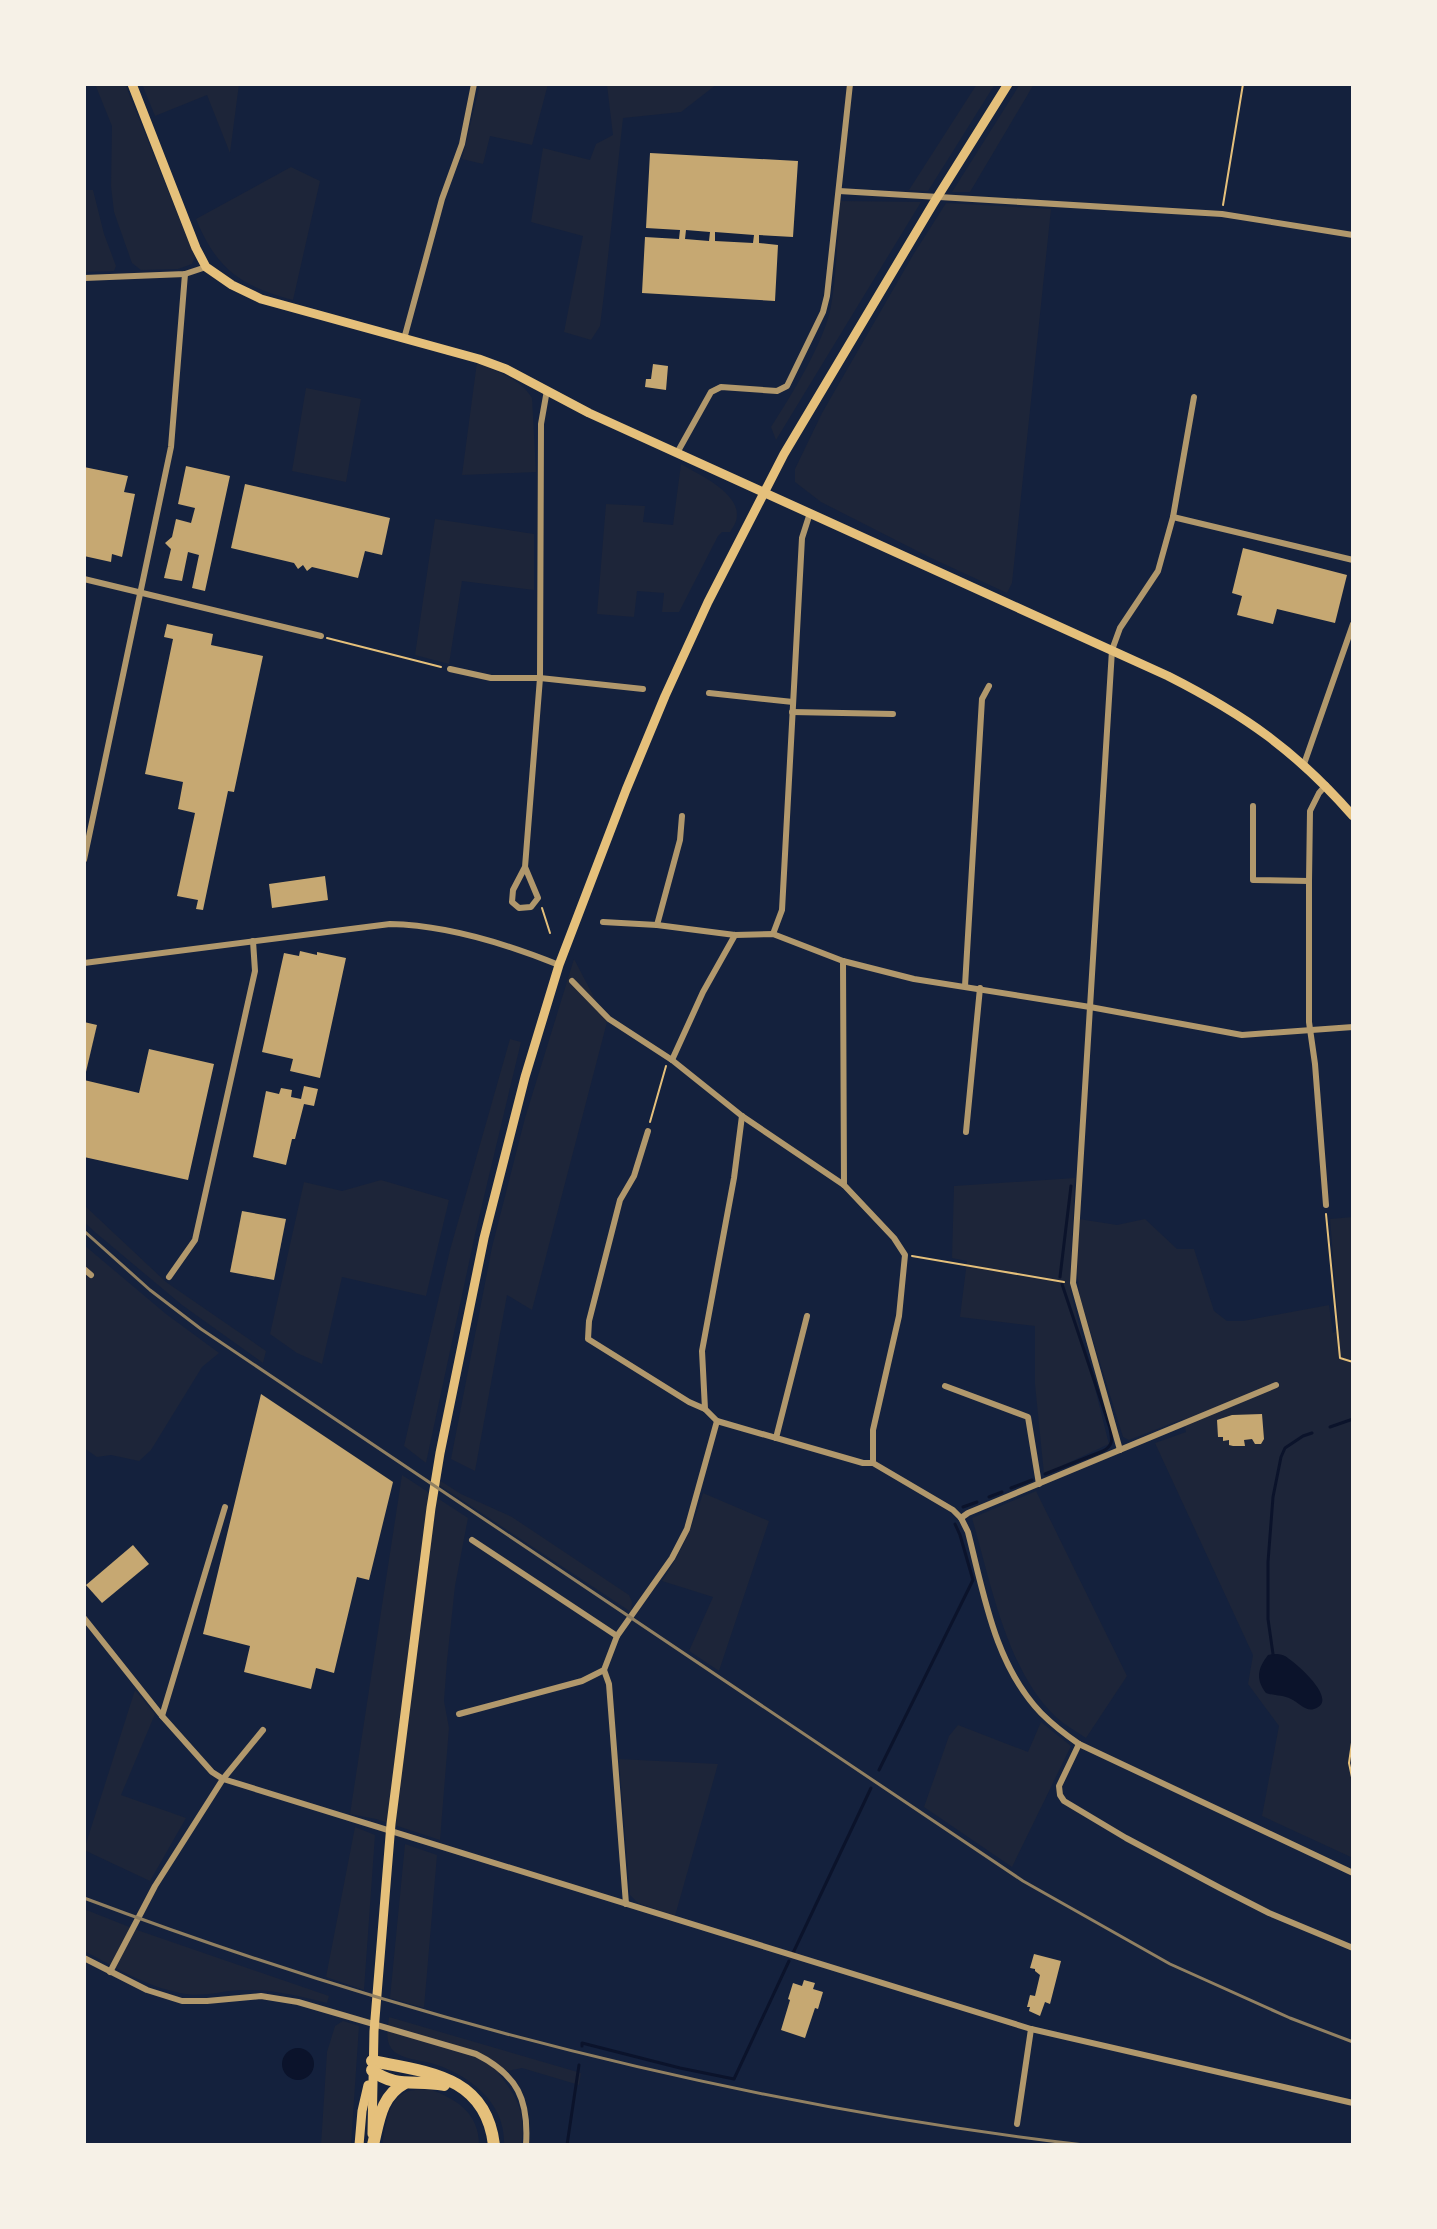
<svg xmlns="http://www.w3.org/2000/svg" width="1437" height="2229" viewBox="0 0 1437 2229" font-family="Helvetica,sans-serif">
<rect width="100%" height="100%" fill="#14213d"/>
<g fill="#1d2539">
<path d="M95 84H125L195 257 192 264 178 269 141 270 132 263 114 212 111 186 112 126Z"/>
<path d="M142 84H239L230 153 207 95 155 116Z"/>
<path d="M480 84H548L532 145 490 136 483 164 462 159Z"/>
<path d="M602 84H717L681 112 623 118 604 294 600 326 591 340 564 332 583 236 531 222 543 148 590 160 596 144 613 135 607 85Z"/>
<path d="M977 84H995L928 191 909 190Z"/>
<path d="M1020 84H1034L970 192H952Z"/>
<path d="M291 167 320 181 293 300C241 286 217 270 196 219Z"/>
<path d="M84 190H93L104 234 116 266 114 271 84 272Z"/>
<path d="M840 201 921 202 776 440 771 427C791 396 825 341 831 306 837 272 837 236 840 201Z"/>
<path d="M946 203 1051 209 1012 583 1007 593 931 558 821 502 795 482V469L822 413 913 255Z"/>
<path d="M477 362C497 372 521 379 532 398L536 472 462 475Z"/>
<path d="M306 388 361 399 346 482 292 471Z"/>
<path d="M681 464C699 475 744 494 736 521 735 525 732 528 730 532H722L718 536 679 612H662L664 593 637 591 634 617 597 614 606 504 645 506 643 522 673 525Z"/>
<path d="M435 519 534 534V590L462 581 449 664 415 655Z"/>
<path d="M574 959 607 1022 532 1310 507 1295 475 1471 451 1459 492 1247 525 1118Z"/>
<path d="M510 1039 521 1042 476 1230 426 1463 404 1446 450 1250Z"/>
<path d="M1075 1178 1070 1276 1071 1293 1109 1444 1044 1474 1035 1384V1326L960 1317 967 1261 952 1258 954 1186Z"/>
<path d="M381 1180 449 1200 426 1296 342 1277 322 1364 297 1353 270 1334 304 1182 342 1191Z"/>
<path d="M84 1205 166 1282 266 1351 263 1363 182 1305 96 1233 84 1222Z"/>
<path d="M1353 1217V1858L1262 1816 1279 1726 1248 1684 1253 1655 1155 1443 1186 1432 1183 1419 1129 1440 1123 1437 1080 1298 1077 1270 1079 1219 1117 1225 1145 1219 1177 1249H1194L1214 1311 1227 1321H1243L1329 1305 1333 1333 1339 1330 1330 1219Z"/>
<path d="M84 1245 166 1314 219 1353 202 1367 151 1450 139 1461 111 1455 97 1457 84 1448V1283L88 1275 84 1270Z"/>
<path d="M402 1475 468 1518 455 1586 447 1661 444 1701 449 1728 440 1840 376 1819 350 1814Z"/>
<path d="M436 1478 461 1494 512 1517 629 1595 632 1602 631 1612 436 1483Z"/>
<path d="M1036 1491 1127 1676 1086 1738C1076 1731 1064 1725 1055 1716 1007 1671 990 1580 972 1518Z"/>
<path d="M703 1493 769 1521 719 1671 689 1651 713 1597 662 1581C681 1553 693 1526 703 1493Z"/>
<path d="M135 1690 155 1714 121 1795 186 1818 150 1881 84 1850Z"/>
<path d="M1041 1722 1071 1746 1012 1867 924 1807 949 1736 958 1725 1028 1752Z"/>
<path d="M619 1759 718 1764 675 1916 638 1903 630 1895Z"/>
<path d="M355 1827 375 1835 364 1990 326 1977Z"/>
<path d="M405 1844 437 1855 424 2008 390 1998Z"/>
<path d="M84 1909 137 1930 329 1996 327 2003C298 1996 271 1989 241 1990 220 1991 201 1998 180 1993 145 1986 115 1967 84 1951Z"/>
<path d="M389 2017 581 2073 579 2085 522 2068 498 2073C517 2096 527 2114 521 2145H504C506 2102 468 2074 431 2063 419 2060 399 2059 391 2048 385 2039 388 2027 389 2017Z"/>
<path d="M343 2021 359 2026 351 2145H321L327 2052 335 2026Z"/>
<path d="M432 2090C458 2100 479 2114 479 2145H382C386 2127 387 2100 406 2092 413 2089 424 2090 432 2090Z"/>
</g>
<g fill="#0b132b">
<path d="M1273 1654C1278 1654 1280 1654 1285 1656 1295 1662 1341 1701 1314 1709 1306 1712 1298 1702 1291 1699 1283 1695 1275 1696 1266 1693 1255 1679 1258 1668 1268 1655Z"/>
<circle cx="298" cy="2064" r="16"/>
</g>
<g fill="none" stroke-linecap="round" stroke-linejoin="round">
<g stroke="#0b132b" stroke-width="3">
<path d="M1060 1277 1071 1186"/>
<path d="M1330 1427 1353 1419"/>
<path d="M1045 1474 1103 1451C1114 1445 1112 1439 1110 1428L1062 1284"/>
<path d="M1011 1488 1032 1480"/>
<path d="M989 1497 1002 1492"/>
<path d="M963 1507 977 1502"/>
<path d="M1273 1654 1268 1619V1562L1273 1497 1281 1457 1285 1448 1303 1436 1312 1433"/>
<path d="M879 1770 973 1580 960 1535 955 1524"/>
<path d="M793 1953 871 1788"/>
<path d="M582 2046V2043L680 2068 734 2079 789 1961"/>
<path d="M567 2145 579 2065"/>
</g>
</g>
<g fill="#c6a872" fill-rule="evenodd">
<path d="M650 153 798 161 793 237 759 235V243L778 245 775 301 642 293 645 237 679 239 680 230 646 228ZM686 230 710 232 709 241 685 239ZM715 232 754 235 753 243 715 241Z"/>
<path d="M653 364 668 366 666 390 645 387 646 379H651Z"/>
<path d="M186 466 230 476 205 591 192 588 199 555 188 552 182 581 164 578 171 549 165 543 172 537 176 519 191 523 195 508 178 504Z"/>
<path d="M84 467 128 476 124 492 135 494 122 557 112 554 111 562 84 556Z"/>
<path d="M245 484 390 518 382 555 365 551 358 578 312 567 307 571 303 565 298 569 294 563 231 548Z"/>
<path d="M1243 548 1347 575 1335 623 1277 609 1273 624 1237 615 1242 596 1232 593Z"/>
<path d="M167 624 213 634 211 645 263 656 234 792 228 791 203 910 196 909 198 900 177 896 195 813 178 809 183 782 145 774 173 639 164 637Z"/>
<path d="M325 876 328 900 272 908 269 884Z"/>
<path d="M300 951 317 955V952L346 958 320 1078 290 1071 293 1059 262 1052 284 953 299 956Z"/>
<path d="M84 1022 97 1025 85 1076H84Z"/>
<path d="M149 1049 214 1064 188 1180 84 1157V1080L139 1093Z"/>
<path d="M304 1086 318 1089 314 1106 304 1104 295 1139H292L286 1165 253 1157 266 1091 279 1094 281 1088 292 1090 291 1097 301 1099Z"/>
<path d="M242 1211 286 1219 274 1280 230 1272Z"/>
<path d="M261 1394 393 1482 369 1580 357 1577 334 1673 316 1668 311 1689 244 1672 250 1646 203 1634Z"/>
<path d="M1262 1414 1264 1439 1261 1444H1255L1252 1439 1244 1440 1245 1446H1233L1229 1445V1440L1223 1441V1437H1218L1217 1420 1232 1415Z"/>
<path d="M133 1545 149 1564 102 1603 86 1585Z"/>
<path d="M1034 1954 1061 1961 1050 2004 1045 2002 1040 2016 1029 2011 1030 2007H1027L1030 1995 1035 1996 1040 1975 1035 1971V1969L1030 1968Z"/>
<path d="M804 1980 815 1983 813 1989 823 1992 818 2009 815 2008 805 2038 781 2030 790 2000 788 1999 793 1983 802 1986Z"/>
</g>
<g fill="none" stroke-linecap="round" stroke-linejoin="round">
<g stroke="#e5c07b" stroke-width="2">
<path d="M1223 205 1243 84"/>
<path d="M327 638 441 667"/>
<path d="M542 908 550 933"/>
<path d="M650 1122 666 1066"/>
<path d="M1326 1214 1340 1358 1353 1362"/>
<path d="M912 1256 1064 1282"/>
<path d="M1353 1736 1349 1763 1353 1782"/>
</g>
<g stroke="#b1986c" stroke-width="6">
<path d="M839 191 1222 214 1353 235"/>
<path d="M84 278 185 274 206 267"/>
<path d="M404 339 442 199 462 144 474 84"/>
<path d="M677 453 711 392 721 387 777 391 787 386 823 312 827 296 850 84"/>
<path d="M1173 517 1353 560"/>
<path d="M84 579 321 636"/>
<path d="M450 669 491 678H540L643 689"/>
<path d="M709 693 793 702"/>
<path d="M792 712 893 714"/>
<path d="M1304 764 1353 624"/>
<path d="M1253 806V880L1309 881"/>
<path d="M84 860 171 447 185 274"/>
<path d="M525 867 513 890 512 902 519 908 531 907 538 898 525 867 540 678 541 424 547 390"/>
<path d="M603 922 657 925 735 935 773 934 843 961 914 979 1090 1007 1242 1035 1353 1027"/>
<path d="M657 925 680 840 682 816"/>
<path d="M773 934 782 910 802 538 810 513"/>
<path d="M843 961 844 1185"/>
<path d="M84 963 390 924C447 925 507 944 559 965"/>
<path d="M572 981 609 1019 672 1060 742 1116 844 1185 894 1238 905 1255 899 1316 873 1430V1463"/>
<path d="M965 986 982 699 989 686"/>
<path d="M672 1060 703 992 735 935"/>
<path d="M742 1116 734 1178 702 1351 705 1409 717 1421 863 1463H873L953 1510 961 1518 968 1532C984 1595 995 1665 1041 1713 1053 1725 1066 1735 1079 1744L1353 1873"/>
<path d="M648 1131 634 1176 620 1200 589 1321 588 1339 689 1402 705 1409"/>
<path d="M966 1132 980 988"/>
<path d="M1326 1205 1315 1064 1309 1022V881L1310 811 1319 793 1326 785"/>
<path d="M84 1269 91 1275"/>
<path d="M169 1277 195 1240 255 971 253 941"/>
<path d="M945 1386 1028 1417 1039 1484"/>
<path d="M776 1438 807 1316"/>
<path d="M1120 1450 1073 1283 1112 650 1120 628 1158 571 1173 517 1194 397"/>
<path d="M961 1518 968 1513 1276 1385"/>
<path d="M472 1540 617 1636"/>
<path d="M84 1618 162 1716 212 1772 223 1779 1031 2029 1353 2103"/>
<path d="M604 1670 609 1684 626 1904"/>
<path d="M459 1714 582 1681 604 1670 617 1636 672 1558 687 1529 717 1421"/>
<path d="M162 1716 225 1507"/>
<path d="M1079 1744 1059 1786 1060 1795 1064 1801 1126 1838 1220 1888 1269 1913 1353 1948"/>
<path d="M84 1958 147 1990 182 2001H207L261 1996 298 2002 476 2054C518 2075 529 2100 526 2145"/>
<path d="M110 1972 155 1886 223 1779 263 1730"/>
<path d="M1017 2124 1031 2029"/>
</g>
<g stroke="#e5c07b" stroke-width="9">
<path d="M132 84 196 248 206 267 232 285 261 299 479 359 506 369 589 413 1168 676C1245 715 1296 751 1353 816"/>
<path d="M372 2134 374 2031 391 1824 431 1508 440 1453 484 1238 525 1077 559 965 626 790 665 696 708 602 784 454 933 204 1008 84"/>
<path d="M359 2145 362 2111 368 2085"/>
</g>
<g stroke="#e5c07b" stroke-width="12">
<path d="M372 2061C428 2072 486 2076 494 2145"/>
<path d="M372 2070C395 2089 417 2079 444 2085"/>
<path d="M373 2145C379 2120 381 2096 405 2083"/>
</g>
<g stroke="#918062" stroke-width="3">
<path d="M84 1231 150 1290 201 1329 1023 1881 1170 1964 1290 2018 1353 2042"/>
<path d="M84 1898C406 2019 742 2105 1084 2145"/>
</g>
</g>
<rect width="1437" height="2229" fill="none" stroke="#f6f1e7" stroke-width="172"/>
</svg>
